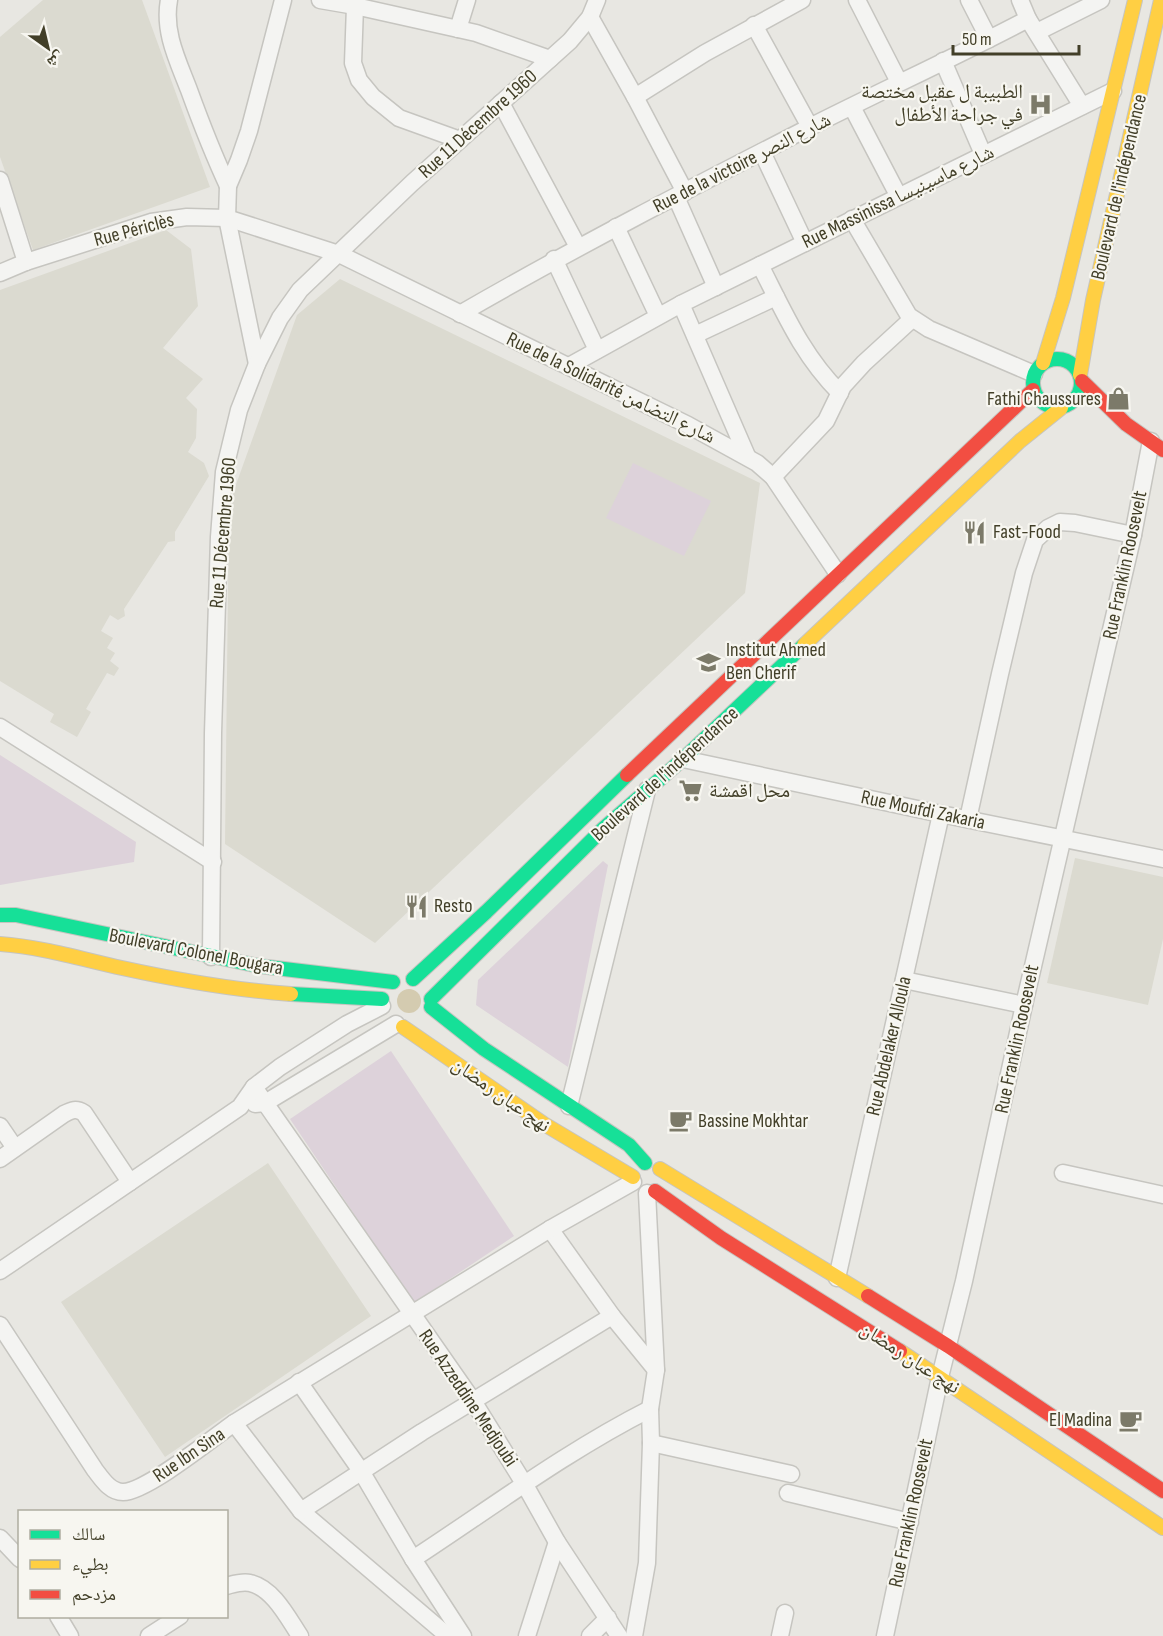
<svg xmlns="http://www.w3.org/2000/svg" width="1163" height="1636" viewBox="0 0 1163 1636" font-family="'Sofia Sans Condensed','Noto Naskh Arabic',sans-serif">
<rect width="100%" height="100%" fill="#e8e7e2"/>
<g fill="#dbdad0">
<path d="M43 0H142L210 187 33 250 0 157V37Z"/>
<path d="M166 230 191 249 198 306 163 348 203 379 186 398 197 409 196 438 188 452 204 463 209 476 175 532V541L168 542 124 609 125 616 118 620 110 615 101 631 113 638 107 648 115 653 110 661 119 668 114 676 107 673 86 709 91 712 77 737 50 722 54 714 0 681V290Z"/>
<path d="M340 279 760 483 745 593 375 943 225 844 229 504 297 315Z"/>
<path d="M1075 858 1163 877V939L1148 1005 1047 983Z"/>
<path d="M268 1163 371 1316 165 1457 61 1302Z"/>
</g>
<g fill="#ddd2da">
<path d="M633 463 711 501 684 556 606 518Z"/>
<path d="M0 755 136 842 134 862 0 885Z"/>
<path d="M603 861 608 865 568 1067 476 1005 478 980Z"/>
<path d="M391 1051 514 1236 414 1303 290 1119Z"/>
</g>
<circle fill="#d4cbb0" cx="409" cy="1001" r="12"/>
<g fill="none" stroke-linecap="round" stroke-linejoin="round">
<defs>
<g id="street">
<path d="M169 0C163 32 178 61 189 90 201 123 213 154 228 186"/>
<path d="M320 0 355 6 476 33 550 59"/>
<path d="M857 0 899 82"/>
<path d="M969 0 989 39"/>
<path d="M1020 0 1028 19 1082 106"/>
<path d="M355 6 353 63 359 80 373 97 399 118 460 140"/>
<path d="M590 17 635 97 685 192"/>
<path d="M754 25 810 127"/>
<path d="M458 29 467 0"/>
<path d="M1037 32 1101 0"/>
<path d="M943 61 983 154"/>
<path d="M635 97 705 53 802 0"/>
<path d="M501 103 578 247"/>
<path d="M852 107 898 195"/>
<path d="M762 152 805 243"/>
<path d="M0 180 26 262"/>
<path d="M676 197 716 287"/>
<path d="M852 219 909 316 929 329 1034 374"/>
<path d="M616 227 658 316"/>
<path d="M554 259 597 350"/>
<path d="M760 265C784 312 802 355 840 393"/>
<path d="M0 273 26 262 151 222 187 217 227 218 339 254 688 425 757 463 773 477 838 574"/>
<path d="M460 314C574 248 691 188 808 128 881 91 956 57 1028 19"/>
<path d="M695 335 776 297"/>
<path d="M257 364 227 218 228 186 239 160 249 131 283 0"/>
<path d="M569 366 681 304"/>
<path d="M747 456 681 304 1113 91"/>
<path d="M773 477 826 421 843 386 864 363 912 319"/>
<path d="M0 727 213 862"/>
<path d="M683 759 941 814 1163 859"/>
<path d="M968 819 1000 674 1024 573 1035 540 1048 528 1060 522 1075 523 1133 535"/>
<path d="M211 957 213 733 219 537 224 472 239 410 257 364 280 318 300 290 412 183 570 41 590 17 597 0"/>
<path d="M904 980 1024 1005"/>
<path d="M254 1087 473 1401 525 1485 557 1542 619 1636"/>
<path d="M255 1104 265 1103 396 1024"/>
<path d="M569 1106 647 790"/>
<path d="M0 1126 15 1148"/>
<path d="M0 1159 64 1114C72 1110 76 1108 84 1113L130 1182"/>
<path d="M1063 1173 1163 1195"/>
<path d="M550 1229 612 1316 656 1370"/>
<path d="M0 1271 240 1107 254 1087 280 1067 347 1024 382 1006"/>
<path d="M837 1278 941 814"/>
<path d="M0 1325 95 1470C102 1479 110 1492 123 1492 146 1492 213 1438 234 1423L301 1511 448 1636"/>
<path d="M299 1382 361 1471 413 1559 463 1636"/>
<path d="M234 1423 550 1229 633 1182"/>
<path d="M651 1443 791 1474"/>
<path d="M788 1493 910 1522"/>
<path d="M301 1511 422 1432 612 1316"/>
<path d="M0 1538 20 1559"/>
<path d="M413 1559C491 1508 567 1451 650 1409"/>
<path d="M226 1586C234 1584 242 1581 250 1583 273 1588 288 1618 300 1636"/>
<path d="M58 1616 70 1636"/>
<path d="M149 1636 180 1616"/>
<path d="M527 1636 557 1542"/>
<path d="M590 1636 608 1618"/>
<path d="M634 1636 647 1563 651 1443 650 1409 656 1370 647 1193"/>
<path d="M780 1636 785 1613"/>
<path d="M885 1636 940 1377 964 1281 1024 1005 1133 535 1151 441"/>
</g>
<g id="fast">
<circle cx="1057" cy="383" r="24"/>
<path d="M0 915H16L259 966 393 982"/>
<path d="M413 979 486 912 627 775"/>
<path d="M291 994 382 999"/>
<path d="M431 999 604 828 683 759 804 645"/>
<path d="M431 1007 484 1049 629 1145 645 1163"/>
</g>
<g id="slow">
<path d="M1043 363 1063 298 1135 0"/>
<path d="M1080 375 1093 300 1161 0"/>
<path d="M804 645 1020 441 1061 408"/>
<path d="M0 944C42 947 81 959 122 968 177 980 234 990 291 994"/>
<path d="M403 1027 544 1124 633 1177"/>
<path d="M660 1169 868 1296"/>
<path d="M900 1351 1163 1528"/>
</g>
<g id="jam">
<path d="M1082 381 1126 424 1163 450"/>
<path d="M627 775 1033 390"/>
<path d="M655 1191 721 1238 900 1351"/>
<path d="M868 1296 948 1346 1163 1491"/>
</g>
</defs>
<use href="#street" stroke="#c6c5c0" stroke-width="19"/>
<use href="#fast" stroke="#c6c5c0" stroke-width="16"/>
<use href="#slow" stroke="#c6c5c0" stroke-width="16"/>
<use href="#jam" stroke="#c6c5c0" stroke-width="16"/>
<use href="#street" stroke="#f4f4f2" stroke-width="16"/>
<use href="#fast" stroke="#16e098" stroke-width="14"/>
<use href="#slow" stroke="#ffcf43" stroke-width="14"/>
<use href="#jam" stroke="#f24e42" stroke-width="14"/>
</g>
<defs>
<symbol id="hospital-bare" viewBox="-9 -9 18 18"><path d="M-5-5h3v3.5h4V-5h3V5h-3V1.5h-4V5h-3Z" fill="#7c7a69" stroke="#f7f6f0" stroke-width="2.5" paint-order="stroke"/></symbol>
<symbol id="shop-bare" viewBox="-9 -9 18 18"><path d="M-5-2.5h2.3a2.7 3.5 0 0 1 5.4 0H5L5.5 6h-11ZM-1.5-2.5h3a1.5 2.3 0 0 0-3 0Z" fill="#7c7a69" stroke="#f7f6f0" stroke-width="2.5" paint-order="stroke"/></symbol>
<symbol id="restaurant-bare" viewBox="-9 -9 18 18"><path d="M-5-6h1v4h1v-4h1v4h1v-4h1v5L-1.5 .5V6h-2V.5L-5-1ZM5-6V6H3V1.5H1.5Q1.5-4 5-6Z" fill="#7c7a69" stroke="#f7f6f0" stroke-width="2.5" paint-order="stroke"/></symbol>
<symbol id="university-bare" viewBox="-9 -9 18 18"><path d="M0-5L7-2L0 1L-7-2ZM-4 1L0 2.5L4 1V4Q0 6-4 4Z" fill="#7c7a69" stroke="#f7f6f0" stroke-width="2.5" paint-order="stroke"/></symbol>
<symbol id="supermarket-bare" viewBox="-9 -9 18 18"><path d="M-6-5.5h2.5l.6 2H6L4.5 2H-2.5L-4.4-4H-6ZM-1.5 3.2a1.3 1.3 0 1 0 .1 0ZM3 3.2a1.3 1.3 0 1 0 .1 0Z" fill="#7c7a69" stroke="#f7f6f0" stroke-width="2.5" paint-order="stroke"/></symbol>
<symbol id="cafe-bare" viewBox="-9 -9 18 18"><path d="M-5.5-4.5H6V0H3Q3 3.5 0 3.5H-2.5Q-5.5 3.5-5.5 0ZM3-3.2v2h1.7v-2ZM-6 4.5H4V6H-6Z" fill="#7c7a69" stroke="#f7f6f0" stroke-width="2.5" paint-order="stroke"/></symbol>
</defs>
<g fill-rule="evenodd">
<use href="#hospital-bare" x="1024" y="88" width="33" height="33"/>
<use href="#shop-bare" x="1102" y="382" width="33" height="33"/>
<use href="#restaurant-bare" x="958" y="516" width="33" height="33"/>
<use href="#university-bare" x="692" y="646" width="33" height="33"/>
<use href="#supermarket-bare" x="674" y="774" width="33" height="33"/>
<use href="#restaurant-bare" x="400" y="890" width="33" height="33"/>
<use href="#cafe-bare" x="664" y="1104" width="33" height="33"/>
<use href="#cafe-bare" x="1114" y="1404" width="33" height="33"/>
</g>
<g text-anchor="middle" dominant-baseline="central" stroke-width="4.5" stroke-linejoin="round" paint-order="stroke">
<g font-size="20" fill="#423f28" stroke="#f7f6f0" text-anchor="start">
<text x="1023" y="92" text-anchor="end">الطبيبة ل عقيل مختصة<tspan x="1023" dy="23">في جراحة الأطفال</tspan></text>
<text x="1101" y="399" text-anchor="end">Fathi Chaussures</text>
<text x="993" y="532">Fast-Food</text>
<text x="726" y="650">Institut Ahmed<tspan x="726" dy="23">Ben Cherif</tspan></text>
<text x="709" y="791">محل اقمشة</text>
<text x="434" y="906">Resto</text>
<text x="698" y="1121">Bassine Mokhtar</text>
<text x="1112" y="1420" text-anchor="end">El Madina</text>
</g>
<g font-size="20" fill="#423f28" stroke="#f7f6f0">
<text transform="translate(478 124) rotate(-42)">Rue 11 Décembre 1960</text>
<text transform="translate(742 163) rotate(-27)">Rue de la victoire شارع النصر</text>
<text transform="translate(1119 187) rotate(-77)">Boulevard de l'indépendance</text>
<text transform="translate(898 197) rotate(-26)">Rue Massinissa شارع ماسينيسا</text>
<text transform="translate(134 230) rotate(-15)">Rue Périclès</text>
<text transform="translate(611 388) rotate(26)">Rue de la Solidarité شارع التضامن</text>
<text transform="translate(223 533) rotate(-85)">Rue 11 Décembre 1960</text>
<text transform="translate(1125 565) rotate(-78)">Rue Franklin Roosevelt</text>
<text transform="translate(665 774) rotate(-42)">Boulevard de l'indépendance</text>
<text transform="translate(923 810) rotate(12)">Rue Moufdi Zakaria</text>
<text transform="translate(196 952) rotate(11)">Boulevard Colonel Bougara</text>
<text transform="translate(1017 1039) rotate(-78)">Rue Franklin Roosevelt</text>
<text transform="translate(889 1046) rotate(-77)">Rue Abdelaker Alloula</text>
<text transform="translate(501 1095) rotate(35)">نهج عبان رمضان</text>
<text transform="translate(910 1358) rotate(33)">نهج عبان رمضان</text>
<text transform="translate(468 1398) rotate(56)">Rue Azzeddine Medjoubi</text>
<text transform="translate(189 1455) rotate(-34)">Rue Ibn Sina</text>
<text transform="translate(911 1513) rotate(-78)">Rue Franklin Roosevelt</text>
</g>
</g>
<rect x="18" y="1510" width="210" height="108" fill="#f7f6f0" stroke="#afada0" stroke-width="1.5"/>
<rect x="30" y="1530" width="30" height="9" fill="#16e098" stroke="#afada0" stroke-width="1.5"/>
<text x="72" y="1540" font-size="18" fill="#423f28">سالك</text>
<rect x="30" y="1560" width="30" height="9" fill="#ffcf43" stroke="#afada0" stroke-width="1.5"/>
<text x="72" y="1570" font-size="18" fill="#423f28">بطيء</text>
<rect x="30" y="1590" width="30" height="9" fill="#f24e42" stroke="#afada0" stroke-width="1.5"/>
<text x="72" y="1600" font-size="18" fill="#423f28">مزدحم</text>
<g transform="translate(48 48) rotate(146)" stroke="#f7f6f0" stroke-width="4.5" paint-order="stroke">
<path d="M0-4.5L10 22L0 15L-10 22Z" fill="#423f28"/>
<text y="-9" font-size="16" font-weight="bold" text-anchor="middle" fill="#423f28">ش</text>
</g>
<path d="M953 45v9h126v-9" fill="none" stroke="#423f28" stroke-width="3"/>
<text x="962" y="45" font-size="18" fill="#423f28" stroke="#f7f6f0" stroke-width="4.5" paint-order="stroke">50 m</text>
</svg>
